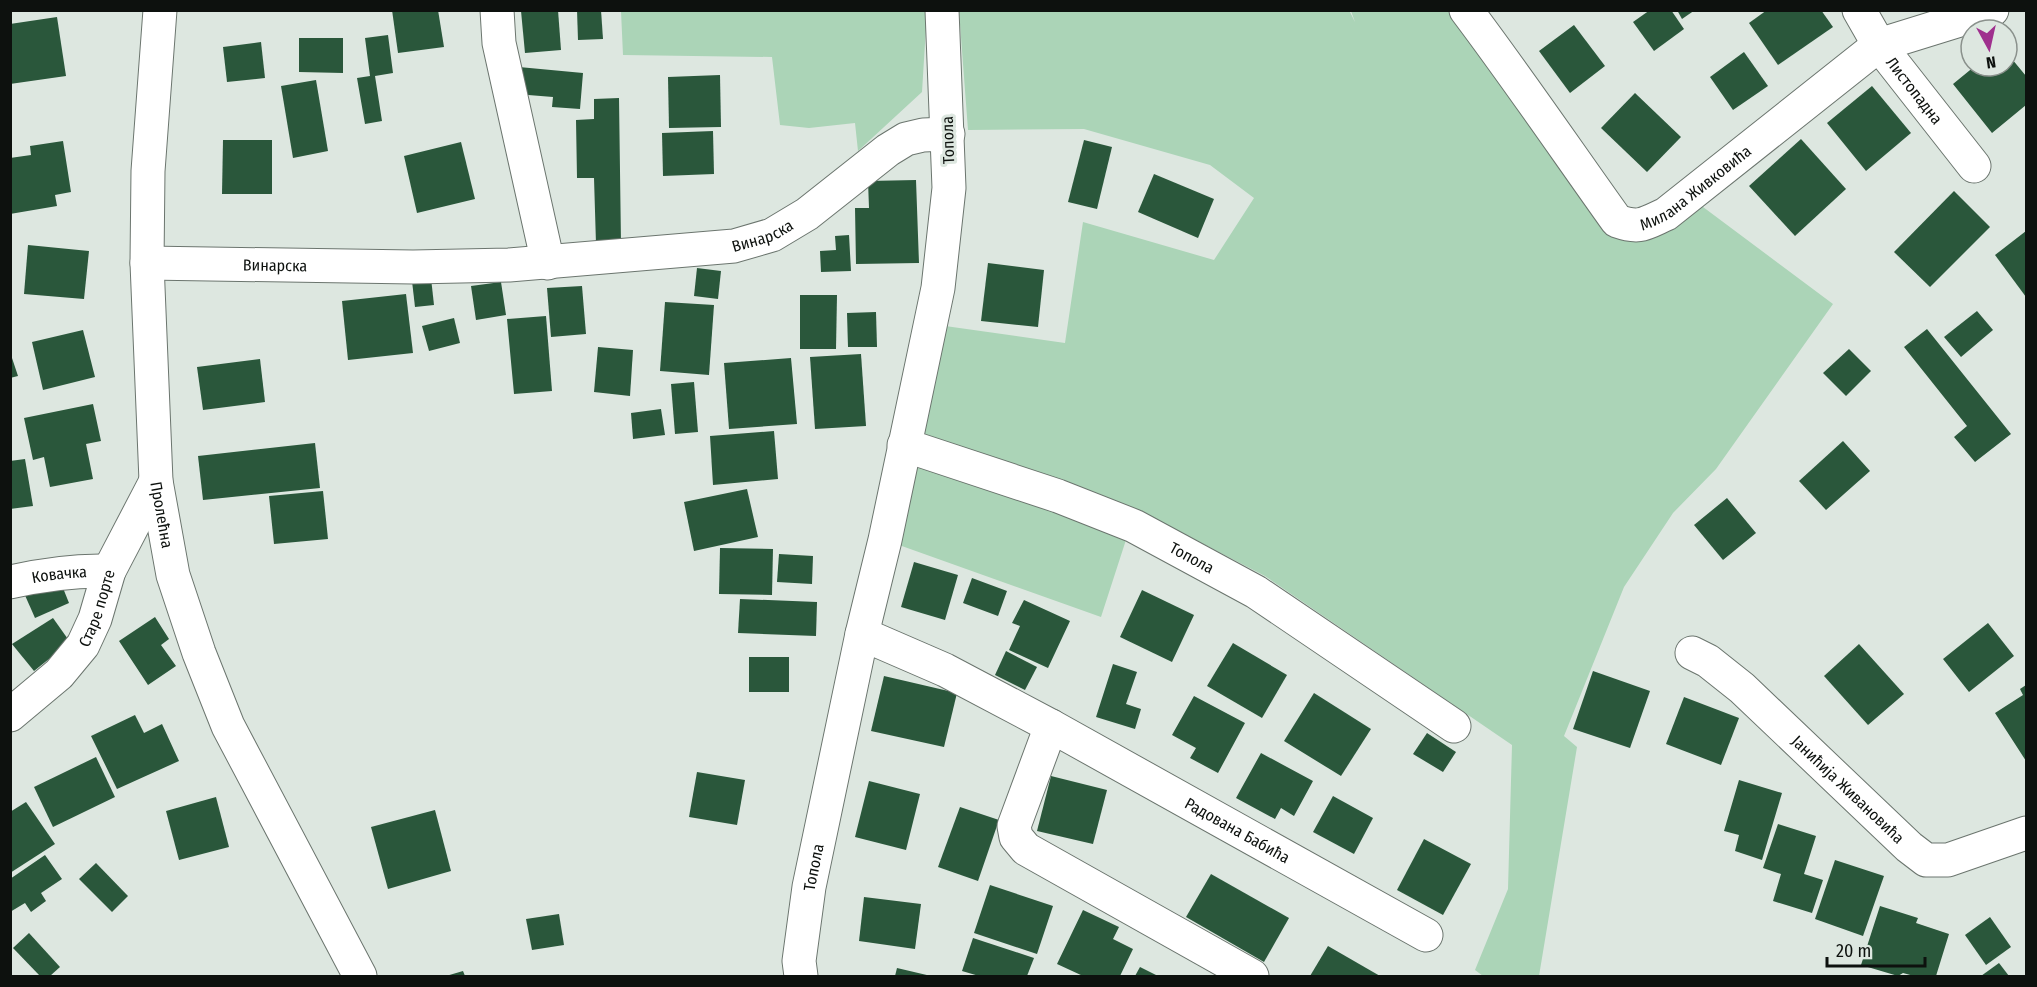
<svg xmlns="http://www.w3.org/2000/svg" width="2037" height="987" viewBox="0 0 2037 987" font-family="'Fira Sans Condensed',sans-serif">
<rect width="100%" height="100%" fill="#dde7e0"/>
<g fill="#abd4b7">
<path d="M1349 10 1355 22 1351 11H1461L1538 110 1643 225 1699 204 1833 304 1716 469 1673 513 1624 587 1564 736 1577 747 1539 976H1483L1475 970 1508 889 1512 745 1265 576 1136 509 1101 617 885 540 931 324 1065 343 1083 222 1214 260 1254 198 1210 165 1084 129 968 130 959 11Z"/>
<path d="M621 11H927L922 92 858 151 855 123 809 128 780 125 772 57 623 55Z"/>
</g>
<g fill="#2a573b">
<path d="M392 10H438L444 47 398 53Z"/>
<path d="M558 10 561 50 525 53 521 11Z"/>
<path d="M577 10H601L603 39 578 40Z"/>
<path d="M1650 10H1671L1684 29 1654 51 1633 22Z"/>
<path d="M1677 10H1695L1682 19Z"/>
<path d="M1767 10H1821L1833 27 1778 65 1749 23Z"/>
<path d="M57 17 66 76 10 84V24Z"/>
<path d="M1574 25 1605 66 1570 93 1539 51Z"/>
<path d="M388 35 393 73 375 76 382 121 365 124 357 78 370 76 365 38Z"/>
<path d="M299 38H343V73L299 72Z"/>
<path d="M261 42 265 78 227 82 223 47Z"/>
<path d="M1744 52 1768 86 1733 110 1710 77Z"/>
<path d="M2007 53 2026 76V105L1992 133 1953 84 1975 66H2007Z"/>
<path d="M519 67 583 73 580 109 552 107 553 97 516 94Z"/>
<path d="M720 75 721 127 669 128 668 77Z"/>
<path d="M316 80 328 151 293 158 281 86Z"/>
<path d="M1872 86 1911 133 1866 171 1827 123Z"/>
<path d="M1635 93 1681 137 1647 172 1601 128Z"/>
<path d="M619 98 621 244H596L594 178H577L576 120 594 119V99Z"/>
<path d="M713 131 714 174 663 176 662 133Z"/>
<path d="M1801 139 1846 189 1795 236 1749 186Z"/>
<path d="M223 140H272V194H222Z"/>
<path d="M1084 140 1112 147 1097 209 1068 202Z"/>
<path d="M63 141 71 192 55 195 57 206 10 214V158L31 155 30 146Z"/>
<path d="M461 142 475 199 417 213 404 156Z"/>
<path d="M1154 174 1214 199 1198 238 1138 212Z"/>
<path d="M916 180 919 263 856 264 855 208H869L868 181Z"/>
<path d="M1954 191 1990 227 1930 287 1894 252Z"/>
<path d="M2026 231V297L1995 255Z"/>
<path d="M849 235 851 271 821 272 820 251 836 250 835 236Z"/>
<path d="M28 245 89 251 84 299 24 294Z"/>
<path d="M988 263 1044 270 1038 327 981 321Z"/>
<path d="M697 268 721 271 718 299 694 296Z"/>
<path d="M431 278 434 305 415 307 412 281Z"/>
<path d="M501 282 506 315 476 320 471 286Z"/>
<path d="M582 286 586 334 551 337 547 288Z"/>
<path d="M406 294 413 353 348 360 342 301Z"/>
<path d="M800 295H837L836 349H800Z"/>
<path d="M665 302 714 305 709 375 660 371Z"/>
<path d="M1977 311 1993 330 1961 357 1944 337Z"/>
<path d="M876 312 877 347H848L847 313Z"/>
<path d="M546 316 552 391 514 394 507 319Z"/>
<path d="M454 318 460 343 429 351 422 326Z"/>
<path d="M1927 329 2011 434 1975 462 1954 437 1967 426 1904 347Z"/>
<path d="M83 330 95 377 43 390 32 342Z"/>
<path d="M598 347 633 350 630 396 594 392Z"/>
<path d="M1849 349 1871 371 1846 396 1823 373Z"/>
<path d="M10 352 18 376 10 378Z"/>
<path d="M861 354 866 426 815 429 810 357Z"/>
<path d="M791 358 797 424 729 429 724 363Z"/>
<path d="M260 359 265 402 203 410 197 367Z"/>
<path d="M694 382 698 432 675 434 671 384Z"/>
<path d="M93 404 101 441 86 444 93 479 50 487 44 457 33 460 24 418Z"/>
<path d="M661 409 665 435 633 439 631 413Z"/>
<path d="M774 431 778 479 713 485 710 436Z"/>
<path d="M1843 441 1870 471 1826 510 1799 481Z"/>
<path d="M315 443 320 488 203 500 198 456Z"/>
<path d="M25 459 33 506 10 509V461Z"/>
<path d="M747 489 758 537 694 551 684 502Z"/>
<path d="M323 491 328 539 274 544 269 496Z"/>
<path d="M1727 498 1756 533 1723 560 1694 525Z"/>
<path d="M720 548 773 549 772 595 719 594Z"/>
<path d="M779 554 813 556 812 584 777 582Z"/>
<path d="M914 562 958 575 945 620 901 607Z"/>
<path d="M59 578 69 603 35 618 24 593Z"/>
<path d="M972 578 1007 591 998 616 963 603Z"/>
<path d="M1142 590 1194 615 1172 662 1120 637Z"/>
<path d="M740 599 817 602 816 636 738 633Z"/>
<path d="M1024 600 1070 621 1048 668 1009 650 1020 626 1012 623Z"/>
<path d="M155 617 169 639 161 645 176 666 148 685 119 641Z"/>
<path d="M53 618 70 642 34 671 12 644Z"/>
<path d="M1988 623 2014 656 1969 692 1943 659Z"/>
<path d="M1233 643 1287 675 1262 718 1207 686Z"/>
<path d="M1859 644 1904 694 1868 725 1824 676Z"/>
<path d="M1006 651 1037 667 1025 690 995 675Z"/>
<rect x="749" y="657" width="40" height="35"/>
<path d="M1113 664 1137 672 1126 704 1141 709 1135 729 1096 717Z"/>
<path d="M1593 671 1650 691 1630 748 1573 729Z"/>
<path d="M884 676 957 693 944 747 871 731Z"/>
<path d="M2026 685V761L1995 713 2023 695 2020 689Z"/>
<path d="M1314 693 1371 729 1341 776 1284 741Z"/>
<path d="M1194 696 1245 723 1218 773 1190 758 1196 748 1172 735Z"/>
<path d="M1684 697 1739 718 1721 765 1666 744Z"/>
<path d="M135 715 144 733 162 724 179 761 117 789 91 736Z"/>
<path d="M1427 733 1456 752 1443 772 1413 754Z"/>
<path d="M1261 753 1313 781 1294 816 1281 808 1275 819 1236 798Z"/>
<path d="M96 757 115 797 53 827 34 787Z"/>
<path d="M697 772 745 780 737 825 689 817Z"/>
<path d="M1051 776 1107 790 1093 844 1037 831Z"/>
<path d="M1739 780 1782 793 1762 860 1735 851 1739 835 1724 831Z"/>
<path d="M869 781 920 794 906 850 855 837Z"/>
<path d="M1333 796 1373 818 1354 854 1313 832Z"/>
<path d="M216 797 229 847 179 860 166 811Z"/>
<path d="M26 802 55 844 10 873V812Z"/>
<path d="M960 807 999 820 978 881 938 867Z"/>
<path d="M435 810 451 871 388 889 371 827Z"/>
<path d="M1778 824 1816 836 1804 874 1823 880 1812 913 1773 901 1781 874 1763 868Z"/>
<path d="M1424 839 1471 864 1443 915 1397 890Z"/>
<path d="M45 855 62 879 41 893 46 901 31 912 25 903 10 912V879Z"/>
<path d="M1835 860 1884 876 1863 936 1815 919Z"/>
<path d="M96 863 128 896 112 912 79 879Z"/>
<path d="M1211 874 1289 918 1264 962 1186 917Z"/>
<path d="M990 885 1053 906 1037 954 974 933Z"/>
<path d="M864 897 921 904 915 949 859 941Z"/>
<path d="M1880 906 1918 918 1916 923 1949 934 1936 976H1914L1903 973 1898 976 1861 965Z"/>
<path d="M1083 910 1119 927 1113 939 1133 949 1120 976H1083L1057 964Z"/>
<path d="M559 914 564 945 532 950 526 919Z"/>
<path d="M1990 917 2011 947 1986 965 1965 935Z"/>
<path d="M29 933 60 967 50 976H40L13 948Z"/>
<path d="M973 938 1034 958 1027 976H979L962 971Z"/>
<path d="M1328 946 1380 976H1310Z"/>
<path d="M1999 963 2009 976H1981Z"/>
<path d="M1140 967 1158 976H1135Z"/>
<path d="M897 968 931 976H895Z"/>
<path d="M463 971 465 976H446Z"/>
</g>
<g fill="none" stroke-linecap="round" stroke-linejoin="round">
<defs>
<g id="street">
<path id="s1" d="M160 10 148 171 147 263 156 481 173 575 199 653 228 726 360 976"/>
<path d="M497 10 499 43 548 263"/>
<path id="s2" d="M1466 10C1518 79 1567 151 1617 221 1640 229 1644 224 1666 214L1879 45 1992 10"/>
<path id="s3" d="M1859 10 1879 45 1974 166"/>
<path id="s4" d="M147 263 413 267 509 265 734 246 772 235 807 214 888 150 906 139 923 135 948 134"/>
<path id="s5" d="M904 445 1058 496 1134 526 1256 592 1454 726"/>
<path id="s6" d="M10 582C45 574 74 570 109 571"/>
<path id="s7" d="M862 634 945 670 1051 726 1426 935"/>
<path id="s8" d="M1692 653 1708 661 1742 688 1909 847 1926 860H1948L2026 833"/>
<path id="s9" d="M10 715 59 674 83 645 95 619 109 571 156 481"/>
<path d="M1051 726 1014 826 1016 837 1026 849 1252 976"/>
<path id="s10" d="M801 976 799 961 809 887 862 634 885 540 938 288 949 188 942 10"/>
</g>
</defs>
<use href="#street" stroke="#6b756e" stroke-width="35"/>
<use href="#street" stroke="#fff" stroke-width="33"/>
</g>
<g text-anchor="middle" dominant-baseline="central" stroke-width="6" stroke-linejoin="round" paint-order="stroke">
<g font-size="16" fill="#0d110e" stroke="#dde7e0">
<text stroke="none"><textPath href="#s3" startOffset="98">Листопадна</textPath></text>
<text transform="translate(948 140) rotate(-92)">Топола</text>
<text stroke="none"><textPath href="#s2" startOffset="350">Милана Живковића</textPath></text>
<text stroke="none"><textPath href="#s4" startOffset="618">Винарска</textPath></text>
<text stroke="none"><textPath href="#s4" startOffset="128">Винарска</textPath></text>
<text stroke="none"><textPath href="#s1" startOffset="506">Пролећна</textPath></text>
<text stroke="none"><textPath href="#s5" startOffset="310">Топола</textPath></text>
<text stroke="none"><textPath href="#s6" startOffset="50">Ковачка</textPath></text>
<text stroke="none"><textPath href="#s9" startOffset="141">Старе порте</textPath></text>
<text stroke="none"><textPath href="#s8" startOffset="208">Јанићија Живановића</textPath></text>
<text stroke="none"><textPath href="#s7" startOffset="424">Радована Бабића</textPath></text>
<text stroke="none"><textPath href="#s10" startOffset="110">Топола</textPath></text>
</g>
</g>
<rect width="2037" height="987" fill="none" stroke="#0d110e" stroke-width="24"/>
<g transform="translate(1989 48) rotate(172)"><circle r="28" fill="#dde7e0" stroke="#8a918c" stroke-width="1.5"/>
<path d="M0-4.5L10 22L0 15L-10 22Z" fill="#9f308e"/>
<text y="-9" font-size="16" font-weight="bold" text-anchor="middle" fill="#0d110e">N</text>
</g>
<path d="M1827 957v9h98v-9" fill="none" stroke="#0d110e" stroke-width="3"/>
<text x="1836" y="957" font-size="18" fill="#0d110e" stroke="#dde7e0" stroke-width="4.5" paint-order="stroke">20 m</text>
</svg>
